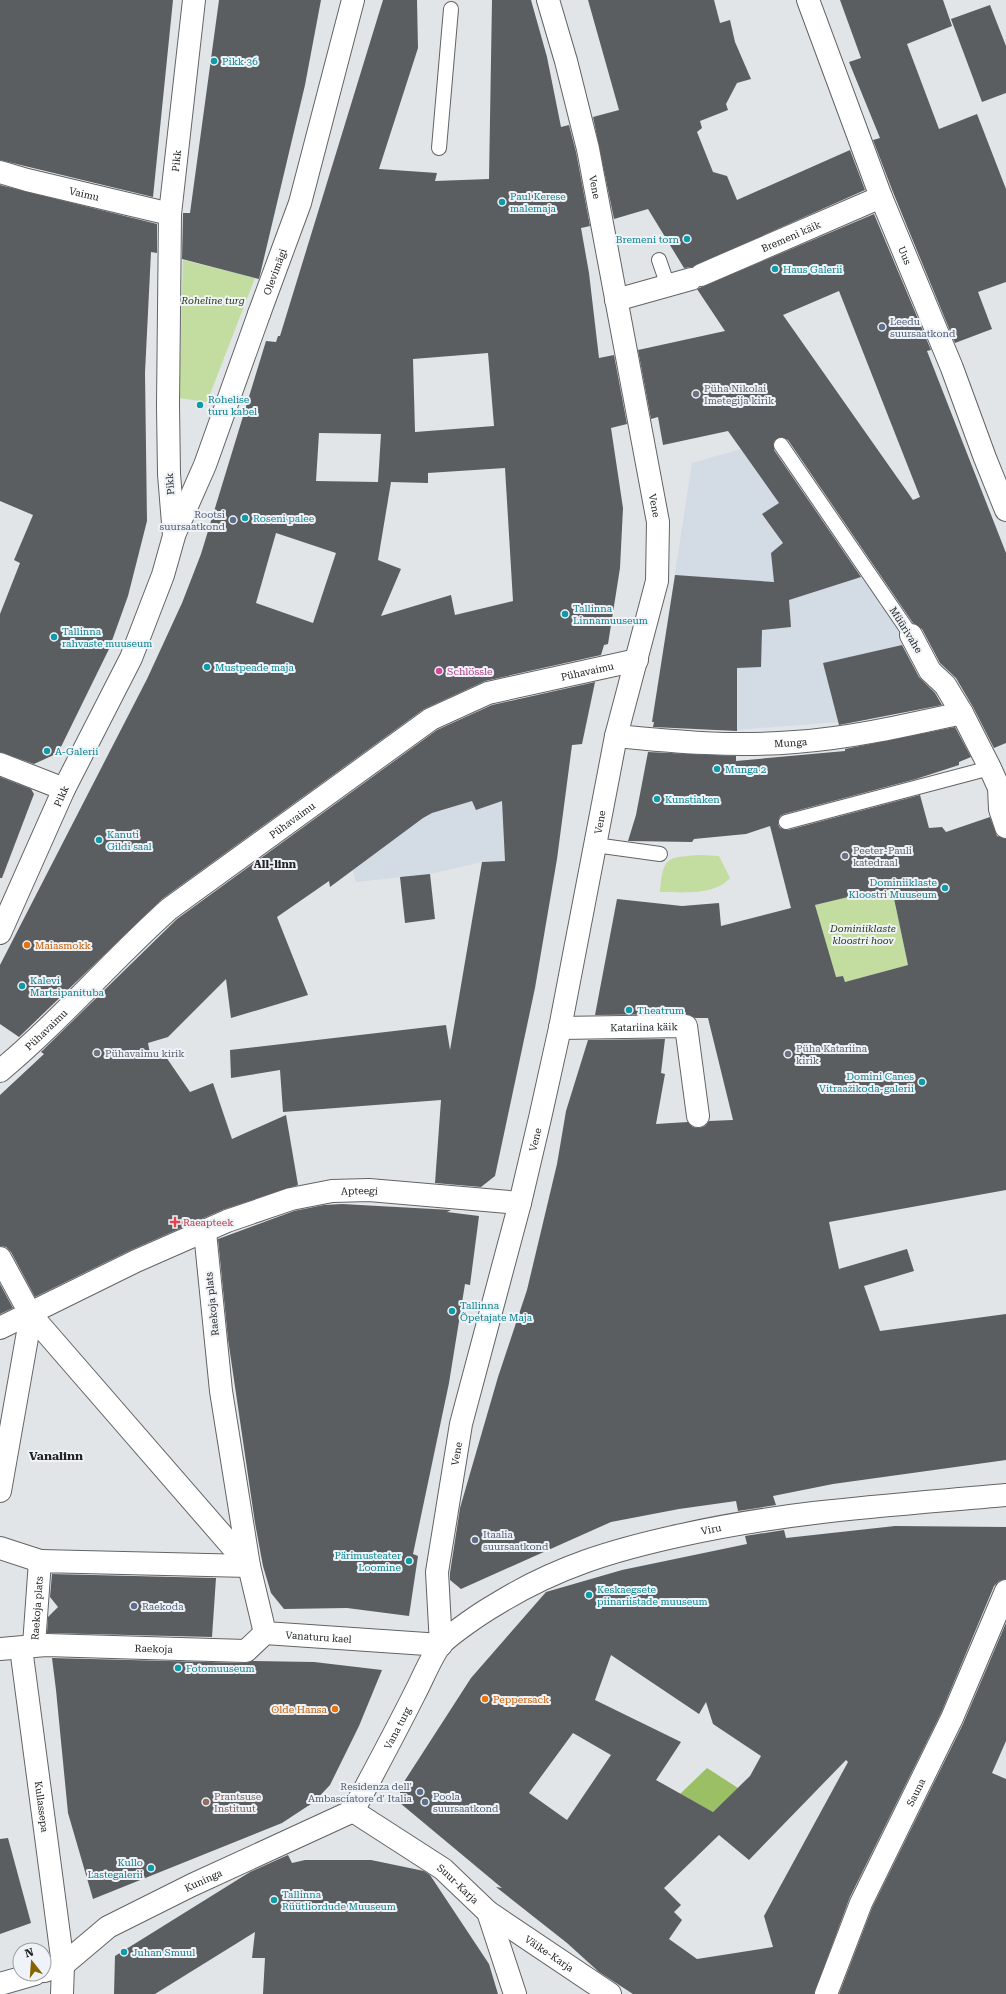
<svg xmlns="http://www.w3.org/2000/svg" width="1006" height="1994" viewBox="0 0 1006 1994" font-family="'Roboto Serif',serif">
<rect width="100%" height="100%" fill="#e1e5e8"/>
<g fill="#d3dbe5">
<path d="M769 437 865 576 906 644 823 663 838 722 737 730 652 722 692 463 741 449Z"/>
<path d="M595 685 582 744 572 745 557 859 482 862 430 874 356 882 336 810 489 708Z"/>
</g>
<g fill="#c2dd9f">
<path d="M183 260 255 278 207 402 179 398Z"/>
<path d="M701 855 719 856 730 878C714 896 683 892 660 892 663 857 666 857 701 855Z"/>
<path d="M892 889 908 965 845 982 843 976 834 977 823 944 826 943 815 905 869 892 870 896Z"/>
</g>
<path fill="#9bbf64" d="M707 1768 738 1788 713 1812 680 1794Z"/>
<g fill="#5b5e61" fill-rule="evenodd">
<path d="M0 0H173L153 197 0 160Z"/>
<path d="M219 0H321L305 85 259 279 182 259 183 213H190Z"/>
<path d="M383 0H417L418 48 379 169 437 173 435 181 489 179 492 0H531L547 57 561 127 569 125 576 152 590 226 581 228 589 273 599 358 614 355 627 424 611 428 623 508 620 568 608 644 604 645 601 655 485 681 424 709 162 899 19 1037 0 1024V965L147 679 182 603 201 554 266 341 276 342 278 336H280ZM488 353 494 426 415 432 413 359ZM319 433 381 434 378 482 316 481ZM505 468 513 601 455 615 451 595 381 616 401 569 378 560 391 482 428 483V473ZM276 533 336 553 313 623 256 603Z"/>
<path d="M588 0H714L720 23 730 20 735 42 751 79 737 83 726 104 728 110 700 121 702 128 697 132 713 172 727 176 737 200 850 150 865 190 692 267 684 268 648 209 614 219 593 117 619 110Z"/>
<path d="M840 0H943L952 26 907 44 939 129 977 114 1006 189V282L978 292 992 329 955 343 893 192 873 140 880 138 849 62 861 58Z"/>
<path d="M990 5 1006 46V93L982 102 951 19Z"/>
<path d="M0 185 157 224V253L151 252 145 373 147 521 128 596 109 649 58 753 34 764 0 752V614L20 563 14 560 33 515 0 501Z"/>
<path d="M874 214 931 350 927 351 1006 553V743L994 748 973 707 956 678 940 663 922 629 913 623 788 440 781 437 774 441V450L861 577 789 600 791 627 762 630 761 667 737 668V731L653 727 654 722H652L675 575 774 582 771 553 783 543 762 514 779 503 728 431 663 445 658 417 651 419 638 350 725 331 697 289ZM839 291 920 497 913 500 783 315Z"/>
<path d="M902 645 919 677 935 693 942 705 839 725 823 663Z"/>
<path d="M595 682 582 744 572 745 557 859 535 988 495 1176 481 1187 435 1183 441 1100 283 1112 280 1070 231 1078 230 1050 446 1025 450 1050 482 862 505 861 502 801 476 810 472 801 432 813 423 818 330 887 329 881 277 917 308 995 231 1018 226 979 168 1037 148 1043 151 1059 166 1057 190 1092 213 1083 232 1139 286 1115 298 1185 222 1210 131 1250 35 1297 11 1252 6 1247 0 1246V1095L44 1054 41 1052 177 919 437 730 492 705Z"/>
<path d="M955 727 971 757 959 762V765L916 779 784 814 780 816 778 824 780 828 788 830 920 795 929 828 942 827 946 832 990 817 997 836 1006 839V1190L829 1222 839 1269 907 1249 914 1271 864 1286 880 1331 1006 1314V1460L833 1484 773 1496 776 1505 738 1511 736 1501 679 1509 611 1522 461 1589 450 1580V1573L460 1508 498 1377 527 1290 557 1164 566 1111 588 1040 665 1039 661 1073 665 1074 656 1124 688 1122 693 1127 699 1128 705 1126 709 1121 733 1120 708 1018H695L686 1014 595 1015 617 899 682 906 719 903 721 926 791 908 770 826 746 834 694 839 692 842 628 841 636 815 648 752 736 756V761L845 751V749ZM892 889 908 965 845 982 843 976 836 977 815 905 869 892 870 896Z"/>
<path d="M0 777 31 789 34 794 2 878H0Z"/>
<path d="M430 874 435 919 405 923 400 877Z"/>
<path d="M342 1204 451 1210 447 1212 479 1216 470 1285 465 1284 449 1383 413 1554 418 1556 409 1616 347 1608 284 1609 271 1593 263 1566 255 1523 228 1339 218 1239 294 1211 324 1205Z"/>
<path d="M0 1284 13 1308 0 1314Z"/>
<path d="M895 1526 1006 1527V1579L999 1581 994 1586 941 1713 850 1897 814 1994H633L599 1972 567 1943 496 1887 502 1888 400 1803V1788L471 1678 546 1592 622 1570 747 1544 745 1536 784 1530 786 1538ZM611 1655 699 1714 706 1702 713 1724 761 1756 750 1776 713 1812 656 1780 681 1742 595 1700ZM573 1733 611 1755 567 1820 529 1793ZM846 1760 848 1762 764 1916 773 1947 697 1959 669 1939 682 1920 674 1912 681 1905 664 1888 719 1835 749 1860Z"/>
<path d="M52 1574 216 1578 212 1637 47 1633 48 1617 58 1607 50 1597Z"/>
<path d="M1006 1623V1741L992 1773 1006 1779V1994H839L872 1908 963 1724Z"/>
<path d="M52 1658 246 1663 252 1661 314 1662 382 1670 359 1726 330 1785 314 1802 282 1823 93 1899 68 1813 56 1690Z"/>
<path d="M8 1838 31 1923 0 1934V1839Z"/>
<path d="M288 1855 292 1863 305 1860H371L424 1871 430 1875 489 1964 498 1994H263L265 1958H252L255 1932 155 1994H114L115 1956 250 1872Z"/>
</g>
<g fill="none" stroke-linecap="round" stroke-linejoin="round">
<defs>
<g id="service">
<path d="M439 148 451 9"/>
<path d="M659 260 668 286"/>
<path d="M781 445 911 635"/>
<path d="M786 822 990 768"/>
<path d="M595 845 660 854"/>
</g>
<g id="pedestrian">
<path id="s1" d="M0 172 27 180 170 214"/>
<path d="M175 533 205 465 259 314"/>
<path d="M0 764 64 789"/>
<path id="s2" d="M0 933 64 789 131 658 163 575 174 536 169 474 168 406 170 214 194 0"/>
<path id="s3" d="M0 1071C60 1021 111 961 169 909L431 719 488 693 637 660"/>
<path id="s4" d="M0 1258 31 1315 249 1566 265 1633 441 1645"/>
<path id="s5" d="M0 1328 136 1261 227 1221 291 1199 332 1191 369 1190 520 1203"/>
<path d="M0 1491 31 1315"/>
<path d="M0 1548 40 1561"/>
<path id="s6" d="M34 1645 40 1561 249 1566 221 1391 205 1232"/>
<path id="s7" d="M441 1645 437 1572 461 1424 520 1203 540 1118 560 1028 616 736"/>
<path id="s8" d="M21 1648 63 1965 62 1994"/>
<path id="s9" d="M0 1649 46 1645 246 1651 265 1633"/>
<path id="s10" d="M353 1811C374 1772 395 1733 415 1693 422 1680 432 1655 441 1644 452 1633 481 1613 495 1605 556 1567 613 1550 682 1535 788 1511 897 1505 1006 1495"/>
<path id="s11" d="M353 1811 443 1869 488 1912 515 1994"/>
<path id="s12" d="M488 1912 610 1994"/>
<path id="s13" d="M63 1965 108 1927 192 1885 353 1811"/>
<path id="s14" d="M826 1994 861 1903 952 1718 1006 1591"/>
</g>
<g id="minor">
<path id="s15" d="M548 0 566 61 588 149 658 522 657 581 616 736C676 742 735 747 795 742 852 738 907 725 962 713"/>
<path id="s16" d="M808 0 881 197 952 368 985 458 1006 510"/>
<path id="s17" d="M701 275 881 197"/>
<path d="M616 300 691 279"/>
<path id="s18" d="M259 314 300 203 353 0"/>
<path d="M911 635 930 671 945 685 962 713 990 768 999 788 1000 809 1006 827"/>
<path id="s19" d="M560 1028 686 1026 698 1116"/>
<path d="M44 1971 63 1965"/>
<path d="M0 1984 35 1974"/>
</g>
</defs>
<use href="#service" stroke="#616467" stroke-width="16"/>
<use href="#pedestrian" stroke="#616467" stroke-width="24"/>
<use href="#minor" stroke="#616467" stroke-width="24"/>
<use href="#service" stroke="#fff" stroke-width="14"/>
<use href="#pedestrian" stroke="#fff" stroke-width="22"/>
<use href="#minor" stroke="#fff" stroke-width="22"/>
</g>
<g fill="#0f9aa8" stroke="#eff2f6" stroke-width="1.5">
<circle cx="214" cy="61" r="4"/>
<circle cx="502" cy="202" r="4"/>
<circle cx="687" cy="239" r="4"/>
<circle cx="775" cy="269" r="4"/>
<circle cx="200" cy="405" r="4"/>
<circle cx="245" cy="518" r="4"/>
<circle cx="565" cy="614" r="4"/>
<circle cx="54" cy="637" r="4"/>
<circle cx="207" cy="667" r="4"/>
<circle cx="47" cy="751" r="4"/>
<circle cx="717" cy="769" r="4"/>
<circle cx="657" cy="799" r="4"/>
<circle cx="99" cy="840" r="4"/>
<circle cx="945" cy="888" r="4"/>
<circle cx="22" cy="986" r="4"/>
<circle cx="629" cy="1010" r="4"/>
<circle cx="922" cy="1082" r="4"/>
<circle cx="452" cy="1311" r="4"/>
<circle cx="409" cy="1561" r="4"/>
<circle cx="589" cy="1595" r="4"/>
<circle cx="178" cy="1668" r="4"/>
<circle cx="151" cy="1868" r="4"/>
<circle cx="274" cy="1900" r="4"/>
<circle cx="124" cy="1952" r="4"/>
</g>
<g fill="#5c6f8a" stroke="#eff2f6" stroke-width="1.5">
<circle cx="882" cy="327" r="4"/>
<circle cx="233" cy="520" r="4"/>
<circle cx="475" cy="1540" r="4"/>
<circle cx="134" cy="1606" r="4"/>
<circle cx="420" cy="1792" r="4"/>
<circle cx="425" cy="1802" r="4"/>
</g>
<g fill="#6b7280" stroke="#eff2f6" stroke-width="1.5">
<circle cx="696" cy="394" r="4"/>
<circle cx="845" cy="856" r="4"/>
<circle cx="97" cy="1053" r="4"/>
<circle cx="788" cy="1054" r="4"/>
</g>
<circle fill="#d1479c" stroke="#eff2f6" stroke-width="1.5" cx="439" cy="671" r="4"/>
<g fill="#e8710a" stroke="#eff2f6" stroke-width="1.5">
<circle cx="27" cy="945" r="4"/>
<circle cx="485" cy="1699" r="4"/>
<circle cx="335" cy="1709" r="4"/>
</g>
<path fill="#e0444e" stroke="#eff2f6" stroke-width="1.5" d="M173 1216h4v4h4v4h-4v4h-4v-4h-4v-4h4z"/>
<circle fill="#8d6e63" stroke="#eff2f6" stroke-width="1.5" cx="206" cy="1802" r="4"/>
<g text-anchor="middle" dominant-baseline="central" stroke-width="4" stroke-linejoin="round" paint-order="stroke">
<g font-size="10" fill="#0d838f" stroke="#eff2f6" text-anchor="start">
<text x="222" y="61">Pikk 36</text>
<text x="510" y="196">Paul Kerese<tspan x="510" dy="12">malemaja</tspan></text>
<text x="679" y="239" text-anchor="end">Bremeni torn</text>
<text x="783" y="269">Haus Galerii</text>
<text x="208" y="399">Rohelise<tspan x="208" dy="12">turu kabel</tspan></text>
<text x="253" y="518">Roseni palee</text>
<text x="573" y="608">Tallinna<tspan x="573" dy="12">Linnamuuseum</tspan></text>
<text x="62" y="631">Tallinna<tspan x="62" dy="12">rahvaste muuseum</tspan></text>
<text x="215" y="667">Mustpeade maja</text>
<text x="55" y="751">A-Galerii</text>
<text x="725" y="769">Munga 2</text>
<text x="665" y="799">Kunstiaken</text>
<text x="107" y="834">Kanuti<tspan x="107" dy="12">Gildi saal</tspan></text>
<text x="937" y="882" text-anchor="end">Dominiiklaste<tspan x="937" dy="12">Kloostri Muuseum</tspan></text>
<text x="30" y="980">Kalevi<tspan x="30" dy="12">Martsipanituba</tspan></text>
<text x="637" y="1010">Theatrum</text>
<text x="914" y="1076" text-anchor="end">Domini Canes<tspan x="914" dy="12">Vitraažikoda-galerii</tspan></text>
<text x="460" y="1305">Tallinna<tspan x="460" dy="12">Õpetajate Maja</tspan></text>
<text x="401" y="1555" text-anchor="end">Pärimusteater<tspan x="401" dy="12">Loomine</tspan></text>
<text x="597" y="1589">Keskaegsete<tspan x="597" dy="12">piinariistade muuseum</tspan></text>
<text x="186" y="1668">Fotomuuseum</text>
<text x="143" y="1862" text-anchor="end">Kullo<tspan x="143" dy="12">Lastegalerii</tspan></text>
<text x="282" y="1894">Tallinna<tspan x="282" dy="12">Rüütliordude Muuseum</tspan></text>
<text x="132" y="1952">Juhan Smuul</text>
</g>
<g font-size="10" fill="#222425" stroke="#eff2f6">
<text stroke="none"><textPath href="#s2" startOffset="810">Pikk</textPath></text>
<text stroke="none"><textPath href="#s15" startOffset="193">Vene</textPath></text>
<text stroke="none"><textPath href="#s1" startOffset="87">Vaimu</textPath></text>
<text stroke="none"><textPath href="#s17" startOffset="98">Bremeni käik</textPath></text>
<text stroke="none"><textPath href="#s16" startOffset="273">Uus</textPath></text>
<text stroke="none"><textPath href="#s18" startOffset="45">Olevimägi</textPath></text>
<text transform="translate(170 484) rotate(-94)">Pikk</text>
<text stroke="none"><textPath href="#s15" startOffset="517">Vene</textPath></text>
<text transform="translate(906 630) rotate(58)">Müürivahe</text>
<text stroke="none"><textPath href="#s3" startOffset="722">Pühavaimu</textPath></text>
<text stroke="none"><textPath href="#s15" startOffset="928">Munga</textPath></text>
<text stroke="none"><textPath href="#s2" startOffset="150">Pikk</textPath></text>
<text stroke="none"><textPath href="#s3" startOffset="386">Pühavaimu</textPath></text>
<text stroke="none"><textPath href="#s7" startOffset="841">Vene</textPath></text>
<text stroke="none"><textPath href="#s19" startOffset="84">Katariina käik</textPath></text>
<text stroke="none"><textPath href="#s3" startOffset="62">Pühavaimu</textPath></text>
<text stroke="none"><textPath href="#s7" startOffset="517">Vene</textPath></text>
<text stroke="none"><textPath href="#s5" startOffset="388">Apteegi</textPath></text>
<text transform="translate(212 1304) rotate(-96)">Raekoja plats</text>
<text stroke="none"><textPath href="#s7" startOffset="193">Vene</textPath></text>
<text stroke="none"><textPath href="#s10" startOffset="486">Viru</textPath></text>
<text stroke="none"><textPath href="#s6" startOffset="37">Raekoja plats</textPath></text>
<text stroke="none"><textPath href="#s4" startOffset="520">Vanaturu kael</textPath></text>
<text stroke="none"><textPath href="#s9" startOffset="154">Raekoja</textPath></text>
<text stroke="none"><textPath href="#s10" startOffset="94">Vana turg</textPath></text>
<text stroke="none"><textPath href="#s14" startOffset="221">Sauna</textPath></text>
<text stroke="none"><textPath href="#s8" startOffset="160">Kullassepa</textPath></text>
<text stroke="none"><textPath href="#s13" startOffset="165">Kuninga</textPath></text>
<text stroke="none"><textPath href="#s11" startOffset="128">Suur-Karja</textPath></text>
<text stroke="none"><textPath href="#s12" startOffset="74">Väike-Karja</textPath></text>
</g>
<g font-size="10" font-style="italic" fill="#2a3812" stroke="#eff2f6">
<text x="213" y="300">Roheline turg</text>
<text x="863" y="928">Dominiiklaste<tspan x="863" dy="12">kloostri hoov</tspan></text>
</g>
<g font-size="10" fill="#4e5e75" stroke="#eff2f6" text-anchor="start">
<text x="890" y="321">Leedu<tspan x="890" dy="12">suursaatkond</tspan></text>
<text x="225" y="514" text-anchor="end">Rootsi<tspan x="225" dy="12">suursaatkond</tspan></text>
<text x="483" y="1534">Itaalia<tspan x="483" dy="12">suursaatkond</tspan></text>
<text x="142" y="1606">Raekoda</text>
<text x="412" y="1786" text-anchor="end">Residenza dell'<tspan x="412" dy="12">Ambasciatore d' Italia</tspan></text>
<text x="433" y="1796">Poola<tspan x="433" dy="12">suursaatkond</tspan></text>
</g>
<g font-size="10" fill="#5b616d" stroke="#eff2f6" text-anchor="start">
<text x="704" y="388">Püha Nikolai<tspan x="704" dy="12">Imetegija kirik</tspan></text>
<text x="853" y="850">Peeter-Pauli<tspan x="853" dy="12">katedraal</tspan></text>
<text x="796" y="1048">Püha Katariina<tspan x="796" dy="12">kirik</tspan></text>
<text x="105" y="1053">Pühavaimu kirik</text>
</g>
<g font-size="10" fill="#b23c85" stroke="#eff2f6" text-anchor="start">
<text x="447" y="671">Schlössle</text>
</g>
<g font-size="10" fill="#c56008" stroke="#eff2f6" text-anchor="start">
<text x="35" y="945">Maiasmokk</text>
<text x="493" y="1699">Peppersack</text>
<text x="327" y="1709" text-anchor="end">Olde Hansa</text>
</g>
<g font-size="10" fill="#be3a42" stroke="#eff2f6" text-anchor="start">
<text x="183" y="1222">Raeapteek</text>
</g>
<g font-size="10" fill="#785e54" stroke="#eff2f6" text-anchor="start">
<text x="214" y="1796">Prantsuse<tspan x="214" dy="12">Instituut</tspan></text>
</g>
<g font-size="11" font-weight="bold" fill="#222425" stroke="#eff2f6">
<text x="275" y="864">All-linn</text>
</g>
<g font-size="12" font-weight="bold" fill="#222425" stroke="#eff2f6">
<text x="56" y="1456">Vanalinn</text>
</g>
</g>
<g transform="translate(32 1962) rotate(343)"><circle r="19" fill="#eff2f6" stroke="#9da0a2"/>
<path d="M0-3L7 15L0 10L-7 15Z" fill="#866500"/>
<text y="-6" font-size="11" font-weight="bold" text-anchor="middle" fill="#222425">N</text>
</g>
</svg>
